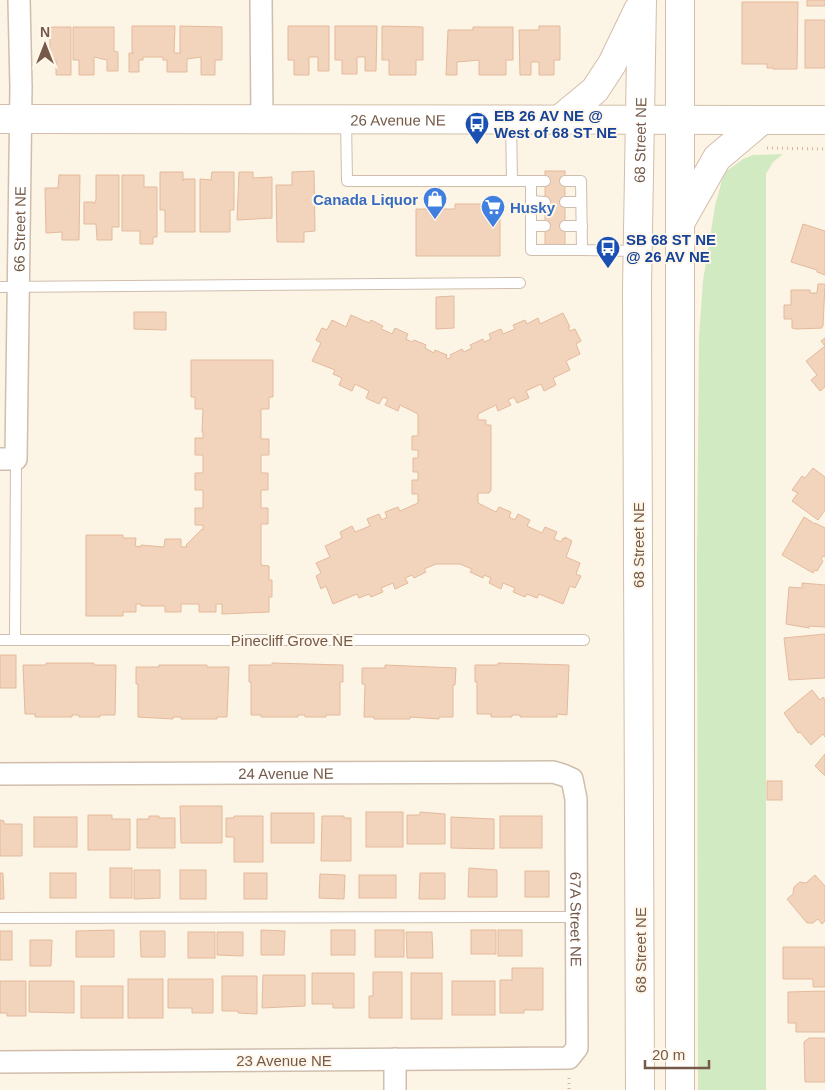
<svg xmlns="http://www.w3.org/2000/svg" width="825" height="1090" viewBox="0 0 825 1090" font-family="Arial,sans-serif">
<rect width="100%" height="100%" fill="#fcf4e4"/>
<path fill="#d1eac2" d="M783 154 773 162 766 174V1090H698L697 559 699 337 703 281 715 206 724 173 743 159 753 155Z"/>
<g fill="#f2d3bb" stroke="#e4ba9c">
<rect x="807" y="0" width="18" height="6"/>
<path d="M742 2H798L797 69H773V68H767V64H742Z"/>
<rect x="805" y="20" width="20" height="48"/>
<path d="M132 26H175L174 53H181L180 52V26L222 27V60H215V75H201V57L187 59V72H167V60H163V57H143V60H139V72H129V53H134L132 52Z"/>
<path d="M288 26H329V71H318V57H309V75H294V60H288Z"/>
<path d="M335 26H377L376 71H365V57H357V74H342V60H335Z"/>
<path d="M382 26 423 27V60H416V75H389V60H382Z"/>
<path d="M539 26H560V60H554V75H539V62H531V75H520L519 30H539Z"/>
<path d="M50 27H71V75H56V60H50Z"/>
<path d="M73 27H114V51L118 52V71H107V60L94 57V75H79V60H73Z"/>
<path d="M473 27H513V60H506V75H479V60L457 62V75H446L448 30H473Z"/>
<path d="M314 171 315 231 304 232V242H277L276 185H292V172Z"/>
<rect x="545" y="171" width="20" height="77"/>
<path d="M160 172H183V181L184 179H195V232H165V210H160Z"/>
<path d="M212 172H234V210H230V232H200V179L211 180Z"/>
<path d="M239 172H253V178L272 177V218L237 220Z"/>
<path d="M59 175H80L79 240H62V232L46 233 45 188H58Z"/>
<path d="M96 175H119V227H112V240H97L96 224H84V202H93L94 204 96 200Z"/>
<path d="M122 175H144V187H157V237H153V244H140V231H122Z"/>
<path d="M455 204H500V256H416V209H455Z"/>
<path d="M803 224 825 231V275L817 272V270L791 262Z"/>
<path d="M818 284H825L823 326H822V328L797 329 792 328V319H784V305H791V290H810V293H817Z"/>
<path d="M454 296V328L436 329V297Z"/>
<path d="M134 312H166V330L134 329Z"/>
<path d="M563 313 570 327H568L570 331 575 329 581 341 576 344 580 354 566 361 570 370 553 378 556 385 544 391 541 384 526 391 529 398 517 403 514 397 508 400 511 405 498 411 496 405 478 414V420H486V425H491V490L489 493H478V503L496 512 499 507 511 512 509 517 515 520 518 514 530 520 527 526 542 533 545 527 557 532 554 539 561 542 563 538 565 539V537L572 541 566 557 580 563 576 574 581 576 575 588 570 586 563 604 539 594 537 598 527 594 525 597 513 592 515 588 503 583 501 589 489 583 491 578 484 575 483 578 470 572 472 569 460 564H436L424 569 426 572 414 578 412 575 405 578 408 583 395 589 393 583 381 588 383 592 371 597 369 594 359 598 357 594 333 604 326 586 321 589 316 576 321 573 316 563 330 557 325 546 342 538 340 532 352 526 355 532 370 526 367 519 379 514 382 520 387 517 385 512 398 507 400 511 418 503V494H412V480H418V472H413V458H418V450H412V436H418V414L400 405 398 411 385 405 388 399 383 397 379 404 366 398 369 391 355 384 352 391 339 385 342 378 333 374 335 370 312 361 321 343 316 340 322 328 327 330 332 320 346 327 351 315 369 323 371 320 383 326 381 329 388 332 392 334 395 328 408 334 406 339 412 342 414 340 426 345 425 348 434 353 435 350 447 355 446 358 448 359 451 357 450 355 462 349 464 352 472 348 470 345 483 339 484 342 491 339 489 334 501 329 503 334 515 329 513 325 525 320 527 324 538 318 540 324Z"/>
<path d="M825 338V387L820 391 811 380 817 375 806 361 825 346 821 341Z"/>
<path d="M191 360H273V397H269V409H261V439H269V455H261V473H268V490H261V508H268V524H261V565L269 566V580H272V597H269V612L222 614V604H216V612H199V604H181V612H165V606H141V604H136V612H123V616H86V535H123V538H136L135 546 141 547V545L164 547 165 539H181V547H187L186 545 202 529 203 530V525H195V508H203V490H195V473H203V455H195V438H203V432H202L203 409H195V397H191Z"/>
<path d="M813 468 825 477V510L818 520 792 501 798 493 792 490 802 476 805 478Z"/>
<path d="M804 517 815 524V523L825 528V557L823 556 821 559 823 561 817 571 815 570 813 573 782 555Z"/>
<path d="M802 583 825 585V627L809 626V628L786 624 789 587 802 588Z"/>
<path d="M825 634V678L789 680 784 638Z"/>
<rect x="0" y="655" width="16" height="33"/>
<path d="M46 663H94V665H116L115 715H100V717H79V715H72V717H35V714H25L23 665H46Z"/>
<path d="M272 663 343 665V682H340V715H326V717H305V715H298V717H261V715H251V682H249V665H272Z"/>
<path d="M498 663 569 665 567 715 557 714V717H520V715H512V717H491V714H477V682H475V665H498Z"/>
<path d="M159 665H207V667H229L227 717H217V719H181V717H173V719L138 717V684H136V667H159Z"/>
<path d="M385 665 456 668 455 685H453V717H439V719L410 717V719H374V717H364L365 684H362V668H385Z"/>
<path d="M812 690 820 700 823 697 825 700V737L823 734 811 745 800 732 798 733 784 713Z"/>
<path d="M825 754V776L815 766Z"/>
<rect x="767" y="781" width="15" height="19"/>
<path d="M180 806H222V843H181Z"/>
<rect x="366" y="812" width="37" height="35"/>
<path d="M420 812 445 814V844H407V815H420Z"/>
<rect x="271" y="813" width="43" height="30"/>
<path d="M88 815H112V819H130V850H88Z"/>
<path d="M149 816H159V818H175V848H137V819H149Z"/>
<path d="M234 816H263V862H234V837H226V818H234Z"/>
<path d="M322 816H344V818H351V861H321Z"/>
<rect x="500" y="816" width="42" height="32"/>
<rect x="34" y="817" width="43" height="30"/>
<path d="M451 817 494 819V849L451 848Z"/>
<path d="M0 820 4 821V824H22V856H0Z"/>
<rect x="110" y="868" width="22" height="30"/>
<path d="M469 868 497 870V897H468Z"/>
<path d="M134 870H160V898L134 899Z"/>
<rect x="180" y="870" width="26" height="29"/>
<rect x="525" y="871" width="24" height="26"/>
<path d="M0 873H3L4 899H0Z"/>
<rect x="50" y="873" width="26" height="25"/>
<rect x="244" y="873" width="23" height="26"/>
<path d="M420 873H445V899H419Z"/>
<path d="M320 874 345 875 344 899 319 898Z"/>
<rect x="359" y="875" width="37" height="23"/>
<path d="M815 875 825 886V921L822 924 818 919 813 923H807L787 899 793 894 794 887 800 882 806 883Z"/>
<path d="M114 930V957H76V931Z"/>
<path d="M261 930 285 931 284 955H261Z"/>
<rect x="331" y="930" width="24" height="25"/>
<rect x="375" y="930" width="29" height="27"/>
<rect x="471" y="930" width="25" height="24"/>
<rect x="498" y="930" width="24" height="26"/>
<rect x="0" y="931" width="12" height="29"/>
<path d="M140 931H165V957H141Z"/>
<rect x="188" y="932" width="27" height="26"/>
<path d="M217 932H243V956L217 955Z"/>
<path d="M406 932H432L433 958H407Z"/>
<path d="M30 940H52L51 966H30Z"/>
<path d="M783 947H825V987H813V979H783Z"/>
<path d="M512 968H543V1010H524V1013H500V980H512Z"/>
<path d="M373 972H402V1018H369V996H373Z"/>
<path d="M312 973H354V1008H333V1004H312Z"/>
<rect x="411" y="973" width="31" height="46"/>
<path d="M263 975H305V1006L262 1008Z"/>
<path d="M222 976H257V1014L238 1013V1011H222Z"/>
<rect x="128" y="979" width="35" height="39"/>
<path d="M168 979H213V1013H192V1008H168Z"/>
<path d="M0 981H26V1016H7V1013H0Z"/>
<path d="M29 981H74V1013L29 1012Z"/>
<rect x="452" y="981" width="43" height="34"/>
<rect x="81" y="986" width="42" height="32"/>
<path d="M825 991V1032H796V1023H788V992Z"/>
<path d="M809 1038H825V1082H805L804 1042Z"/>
</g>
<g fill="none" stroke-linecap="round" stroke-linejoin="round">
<defs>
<g id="lane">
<path d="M346 120 347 181H545"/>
<path d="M511 120 512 181"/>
<path d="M531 181V250H582"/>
<path d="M565 181H581L582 250 637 251"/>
<path d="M531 201 545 202"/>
<path d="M565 202H581"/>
<path d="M531 226H545"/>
<path d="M565 226H582"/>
<path d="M0 287 520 283"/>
<path d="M0 640H584"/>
<path d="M15 640 16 459"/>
<path d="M0 918 576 917"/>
</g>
<g id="street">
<path d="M261 0 262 119"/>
<path id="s1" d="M0 459H16L21 87 19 0"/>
<path id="s2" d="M0 774 553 772 563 775 572 779 576 799 577 1048 569 1058 0 1062"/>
<path d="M395 1059V1090"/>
</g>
<g id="secondary">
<path d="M680 0V1090"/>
<path id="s3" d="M0 119 825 120"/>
<path d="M560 119 595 90 612 64 638 10"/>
<path d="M680 223 717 158 762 120"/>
<path id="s4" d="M640 1090 637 289 642 0"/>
</g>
</defs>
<use href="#lane" stroke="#d0bead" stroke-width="12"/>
<use href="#street" stroke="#d0bead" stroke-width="24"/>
<use href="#secondary" stroke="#d3beaa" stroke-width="30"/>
<g stroke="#d7b69e" stroke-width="3" stroke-dasharray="1 4" stroke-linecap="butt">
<path d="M767 148 825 149"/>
<path d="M569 1078V1090"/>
</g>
<use href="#lane" stroke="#fff" stroke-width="10"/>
<use href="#street" stroke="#fff" stroke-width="21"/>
<use href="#secondary" stroke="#fff" stroke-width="28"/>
</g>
<defs>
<symbol id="bus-pin" viewBox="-11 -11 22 30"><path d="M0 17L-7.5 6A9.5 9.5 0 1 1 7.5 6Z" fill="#1a4fb4" stroke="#fff7ea"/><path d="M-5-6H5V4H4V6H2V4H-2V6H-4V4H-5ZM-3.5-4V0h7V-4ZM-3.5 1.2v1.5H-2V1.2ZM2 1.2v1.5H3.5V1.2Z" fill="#fff"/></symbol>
<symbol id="shop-pin" viewBox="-11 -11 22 30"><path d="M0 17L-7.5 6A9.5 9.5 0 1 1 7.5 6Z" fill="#3f7fe0" stroke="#fff7ea"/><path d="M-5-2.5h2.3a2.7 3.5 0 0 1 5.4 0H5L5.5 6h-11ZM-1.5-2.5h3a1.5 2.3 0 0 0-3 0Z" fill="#fff"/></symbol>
<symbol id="supermarket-pin" viewBox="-11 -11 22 30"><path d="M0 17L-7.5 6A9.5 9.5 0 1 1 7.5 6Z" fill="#3f7fe0" stroke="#fff7ea"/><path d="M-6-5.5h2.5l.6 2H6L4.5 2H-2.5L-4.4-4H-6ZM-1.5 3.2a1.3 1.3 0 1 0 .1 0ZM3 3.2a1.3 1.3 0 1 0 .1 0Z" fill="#fff"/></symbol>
</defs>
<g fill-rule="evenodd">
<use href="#bus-pin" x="463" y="110" width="28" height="38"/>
<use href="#shop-pin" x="421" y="185" width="28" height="38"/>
<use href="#supermarket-pin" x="479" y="193" width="28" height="38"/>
<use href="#bus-pin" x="594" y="234" width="28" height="38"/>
</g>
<g text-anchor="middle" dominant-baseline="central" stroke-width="4" stroke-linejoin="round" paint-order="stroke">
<g font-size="15" font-weight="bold" fill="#164399" stroke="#fff7ea" text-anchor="start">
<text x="494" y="115">EB 26 AV NE @<tspan x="494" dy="17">West of 68 ST NE</tspan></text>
<text x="626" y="239">SB 68 ST NE<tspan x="626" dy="17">@ 26 AV NE</tspan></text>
</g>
<g font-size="15" fill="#755a49" stroke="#fff7ea">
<text stroke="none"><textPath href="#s3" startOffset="398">26 Avenue NE</textPath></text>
<text stroke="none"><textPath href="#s4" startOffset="950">68 Street NE</textPath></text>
<text stroke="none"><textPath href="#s1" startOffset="246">66 Street NE</textPath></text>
<text transform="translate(638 545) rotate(-90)">68 Street NE</text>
<text x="292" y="640">Pinecliff Grove NE</text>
<text stroke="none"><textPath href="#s2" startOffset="286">24 Avenue NE</textPath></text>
<text stroke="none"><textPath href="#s2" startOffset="714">67A Street NE</textPath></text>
<text transform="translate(640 950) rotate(-90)">68 Street NE</text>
<text x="284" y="1060">23 Avenue NE</text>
</g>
<g font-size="15" font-weight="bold" fill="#366cbe" stroke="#fff7ea" text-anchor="end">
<text x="418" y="199">Canada Liquor</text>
<text x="510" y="207" text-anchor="start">Husky</text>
</g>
</g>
<g transform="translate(45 45)" stroke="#fff7ea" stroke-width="4" paint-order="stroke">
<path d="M0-4L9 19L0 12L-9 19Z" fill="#755a49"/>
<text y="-8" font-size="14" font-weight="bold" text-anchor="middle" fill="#755a49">N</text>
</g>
<path d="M645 1060v8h64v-8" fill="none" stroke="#755a49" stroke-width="2.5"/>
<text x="652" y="1060" font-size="15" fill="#755a49" stroke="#fff7ea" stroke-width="4" paint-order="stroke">20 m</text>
</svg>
